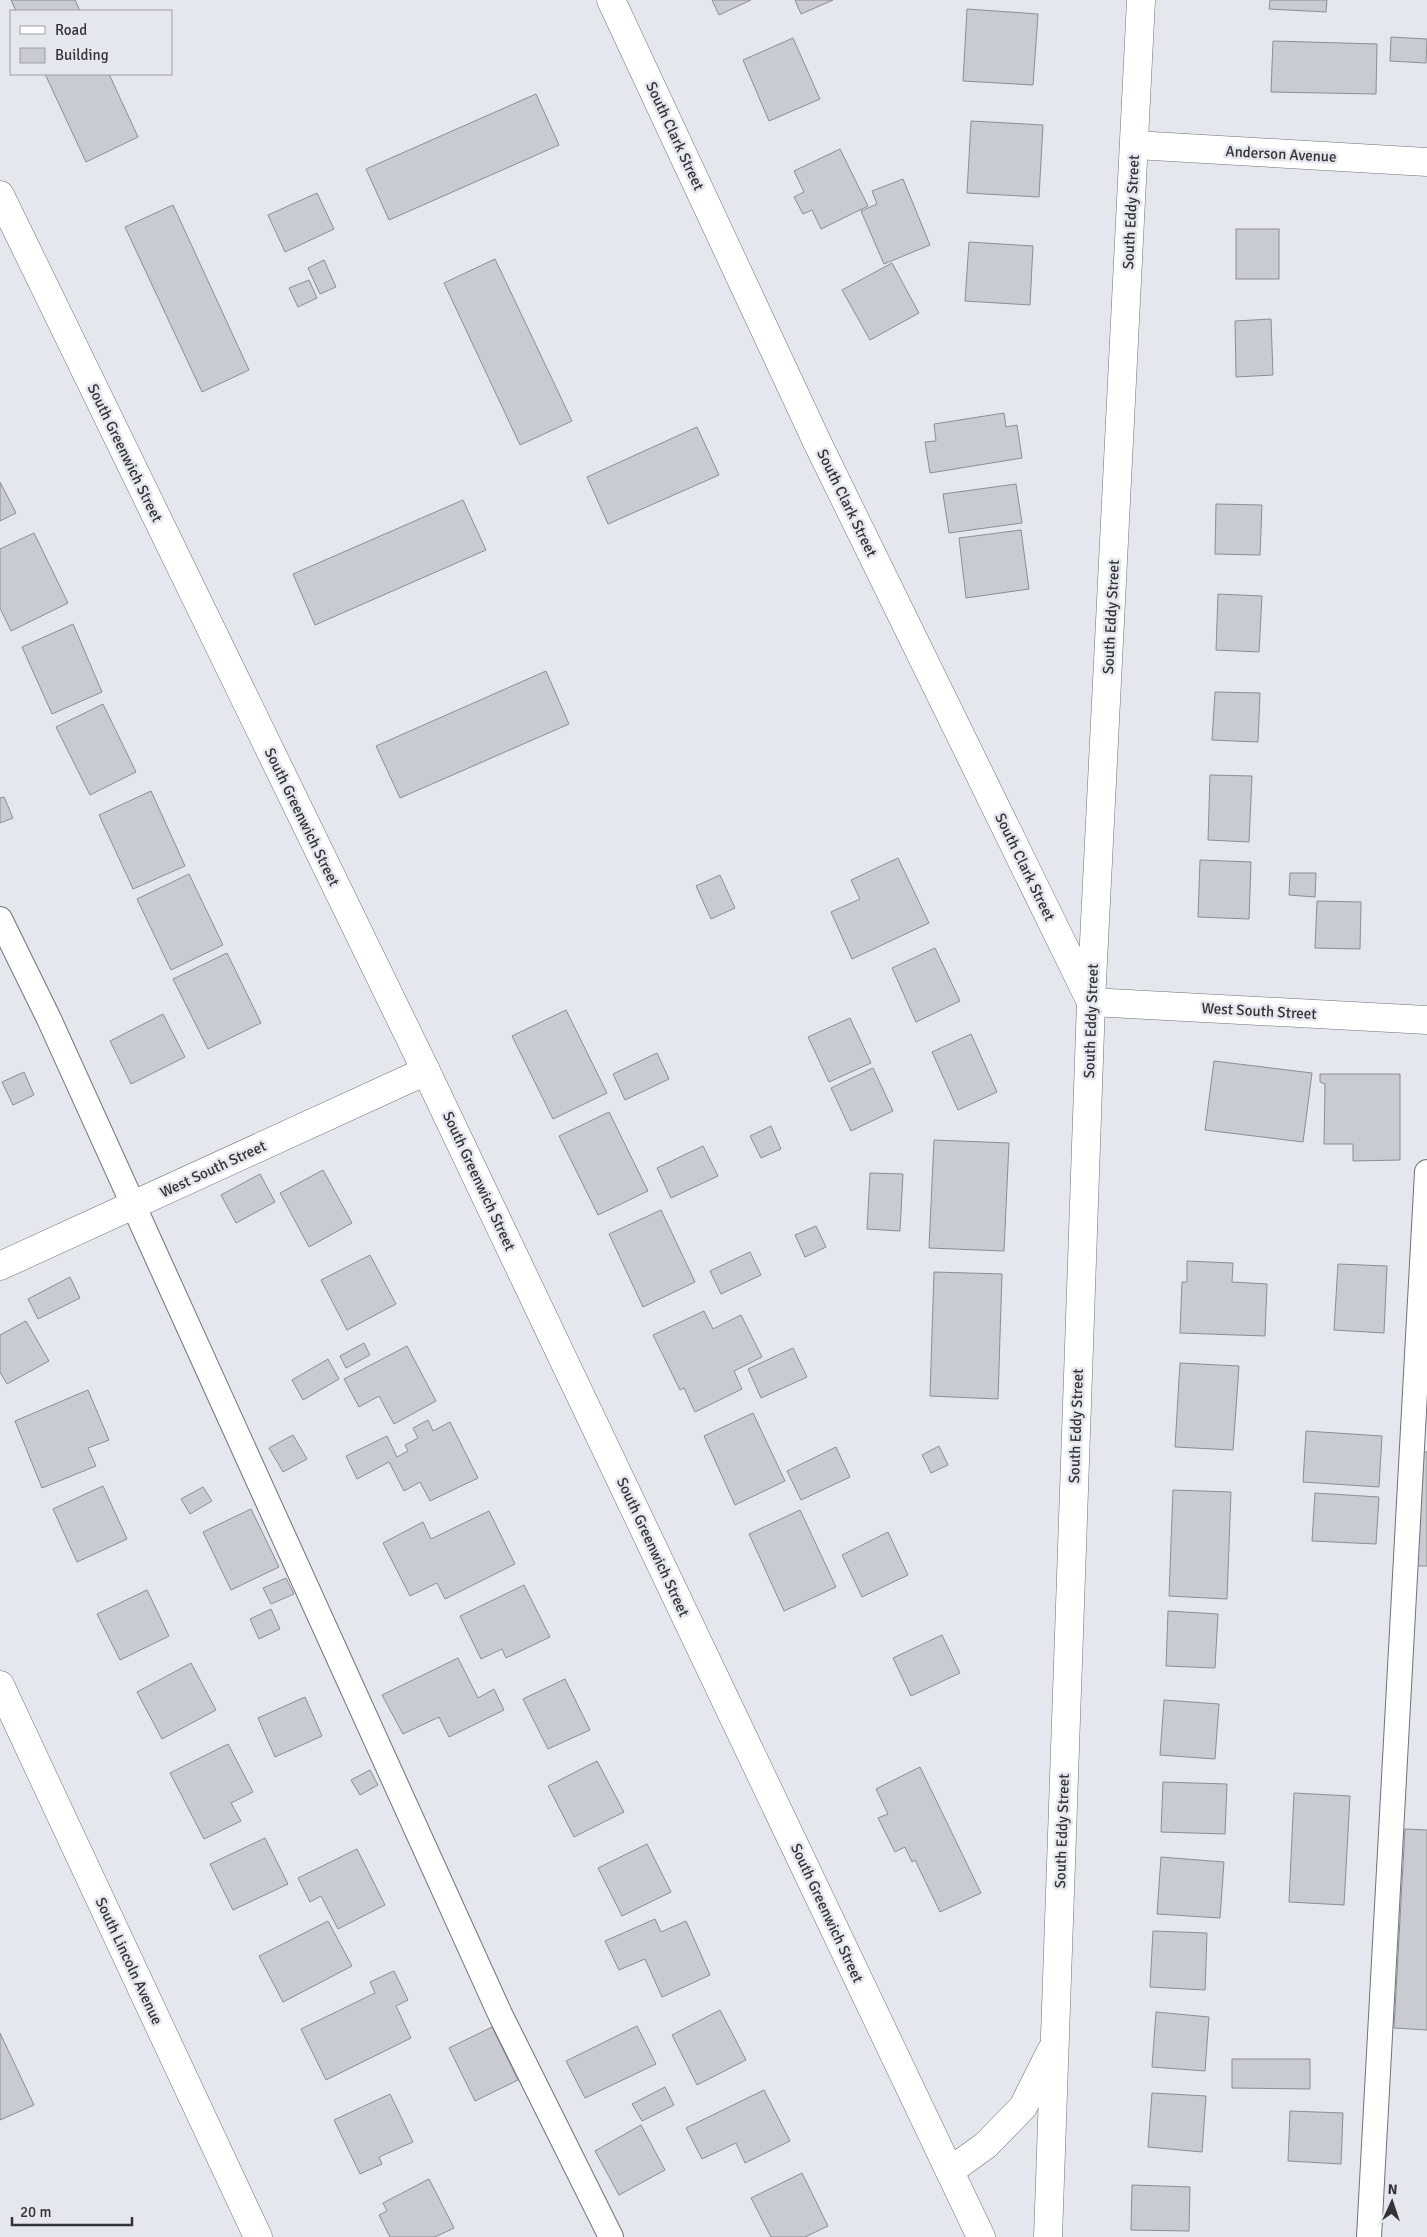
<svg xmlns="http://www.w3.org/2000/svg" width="1427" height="2237" viewBox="0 0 1427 2237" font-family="Signika,sans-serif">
<rect width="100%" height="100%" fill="#e4e7ed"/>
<g fill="#c8cbd1" stroke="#8b8e93">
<path d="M11 0H75L80 11H16Z"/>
<path d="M712 0H751L719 15Z"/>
<path d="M795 0H833L801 14Z"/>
<path d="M1270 0H1327L1326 12 1269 9Z"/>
<path d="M967 9 1038 14 1033 85 963 81Z"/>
<path d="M1391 37 1427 39 1426 63 1390 61Z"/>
<path d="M793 38 820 99 769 121 743 60Z"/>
<path d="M1273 41 1377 44 1376 94 1271 92Z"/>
<path d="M45 74H109L138 137 86 162Z"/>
<path d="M536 94 559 145 389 220 366 169Z"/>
<path d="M971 121 1043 125 1039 197 967 193Z"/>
<path d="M840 149 868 206 821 229 812 210 803 214 794 197 804 192 794 171Z"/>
<path d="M903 179 930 245 884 264 861 211 877 204 872 191Z"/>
<path d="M317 193 334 229 285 252 268 215Z"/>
<path d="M173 205 249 370 202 392 125 227Z"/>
<rect x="1236" y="229" width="43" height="50"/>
<path d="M969 242 1033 246 1030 305 965 301Z"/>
<path d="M495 259 572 421 520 445 444 283Z"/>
<path d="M324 260 336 287 320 294 308 268Z"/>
<path d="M892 263 919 313 870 340 842 290Z"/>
<path d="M309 280 317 298 298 307 289 288Z"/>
<path d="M1271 319 1273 375 1236 377 1235 321Z"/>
<path d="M1004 413 1006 427 1017 425 1022 458 930 473 925 442 936 441 934 424Z"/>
<path d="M697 427 719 475 608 524 587 477Z"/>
<path d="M0 482 16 513 0 521Z"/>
<path d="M1016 484 1022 523 949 533 943 494Z"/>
<path d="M463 500 486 550 315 625 293 574Z"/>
<path d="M1216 504 1262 505 1260 555 1215 554Z"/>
<path d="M1021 530 1029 589 966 598 959 538Z"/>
<path d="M34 533 68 603 11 631 0 608V549Z"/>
<path d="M1218 594 1262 596 1259 652 1216 650Z"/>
<path d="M73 624 102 692 52 714 22 647Z"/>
<path d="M546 671 569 724 400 798 376 746Z"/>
<path d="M1215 692 1260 693 1258 742 1212 740Z"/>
<path d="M103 704 136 772 90 795 56 727Z"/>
<path d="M1210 775 1252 776 1249 842 1208 840Z"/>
<path d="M151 791 185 866 133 889 99 815Z"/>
<path d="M4 797 13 818 0 823V798Z"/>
<path d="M898 858 929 923 852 959 831 912 860 899 851 880Z"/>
<path d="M1200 860 1251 862 1249 919 1198 917Z"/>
<path d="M1290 873H1316L1315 897 1289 895Z"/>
<path d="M189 874 223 945 171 970 137 899Z"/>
<path d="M720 875 735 908 711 919 696 886Z"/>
<path d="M1317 901 1361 902 1360 949 1315 948Z"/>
<path d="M935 948 960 1001 916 1022 892 968Z"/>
<path d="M227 953 261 1023 208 1049 173 979Z"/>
<path d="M566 1010 607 1093 553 1119 512 1036Z"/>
<path d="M163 1014 185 1057 131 1084 110 1041Z"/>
<path d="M850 1018 871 1063 829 1082 808 1037Z"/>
<path d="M971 1034 997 1092 958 1110 932 1052Z"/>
<path d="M657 1053 669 1079 625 1100 613 1074Z"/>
<path d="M1214 1061 1312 1073 1303 1142 1205 1130Z"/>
<path d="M873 1068 893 1111 851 1131 831 1088Z"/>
<path d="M24 1072 34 1095 13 1105 2 1082Z"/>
<path d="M1320 1074H1400V1160L1353 1161V1144H1324L1325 1084 1320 1082Z"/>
<path d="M609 1112 648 1191 598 1215 559 1136Z"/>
<path d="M771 1126 781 1149 761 1158 750 1136Z"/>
<path d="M934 1140 1009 1143 1004 1251 929 1248Z"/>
<path d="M703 1146 718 1176 671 1198 657 1168Z"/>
<path d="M323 1170 352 1223 309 1247 280 1193Z"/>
<path d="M870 1173 903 1174 900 1231 867 1229Z"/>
<path d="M260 1174 275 1202 236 1223 221 1195Z"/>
<path d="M661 1210 695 1282 643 1307 609 1234Z"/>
<path d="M816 1226 826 1247 805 1257 795 1235Z"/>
<path d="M750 1252 761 1275 721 1294 710 1271Z"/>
<path d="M370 1255 396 1304 347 1330 321 1280Z"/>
<path d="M1187 1261 1233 1263 1232 1282 1267 1284 1265 1336 1180 1333 1182 1282H1187Z"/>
<path d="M1338 1264 1387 1266 1384 1333 1334 1330Z"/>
<path d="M934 1272 1002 1274 998 1399 930 1396Z"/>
<path d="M70 1277 80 1298 38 1319 28 1299Z"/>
<path d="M704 1311 713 1329 741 1315 762 1357 734 1371 742 1389 695 1412 684 1388 680 1390 653 1335Z"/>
<path d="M26 1321 49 1361 7 1384 0 1372V1335Z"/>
<path d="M364 1343 370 1355 346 1368 340 1356Z"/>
<path d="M407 1346 436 1401 394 1424 379 1396 359 1407 344 1379Z"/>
<path d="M793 1348 807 1377 761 1398 748 1369Z"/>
<path d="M328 1359 339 1379 303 1400 292 1380Z"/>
<path d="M1180 1363 1239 1366 1233 1450 1175 1447Z"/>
<path d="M88 1390 109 1440 88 1448 96 1466 42 1488 15 1421Z"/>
<path d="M753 1413 785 1481 735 1505 704 1436Z"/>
<path d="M428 1420 433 1431 450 1422 478 1478 430 1501 420 1482 404 1491 389 1462 357 1479 346 1456 387 1436 397 1457 408 1451 405 1445 418 1438 413 1428Z"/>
<path d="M1306 1431 1382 1436 1379 1487 1303 1482Z"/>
<path d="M293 1435 307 1459 283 1472 269 1448Z"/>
<path d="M939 1446 948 1465 931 1473 922 1455Z"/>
<path d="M836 1447 850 1477 801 1500 787 1471Z"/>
<path d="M1416 1451 1427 1452V1566H1411Z"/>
<path d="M103 1486 127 1539 77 1562 53 1509Z"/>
<path d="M203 1487 212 1501 190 1514 181 1499Z"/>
<path d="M1173 1490 1231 1492 1227 1599 1169 1596Z"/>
<path d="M1315 1493 1379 1497 1376 1544 1312 1541Z"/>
<path d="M251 1509 279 1567 231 1590 203 1532Z"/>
<path d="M800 1510 836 1587 784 1611 749 1534Z"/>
<path d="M489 1511 515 1564 445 1599 437 1583 410 1596 383 1543 423 1522 431 1539Z"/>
<path d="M888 1532 908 1575 862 1597 842 1555Z"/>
<path d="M286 1578 294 1594 271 1604 263 1588Z"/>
<path d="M524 1585 550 1637 506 1658 502 1649 481 1659 460 1616Z"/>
<path d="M147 1590 169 1636 120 1660 97 1614Z"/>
<path d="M271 1609 280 1629 259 1639 250 1619Z"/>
<path d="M1168 1611 1218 1614 1215 1668 1166 1666Z"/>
<path d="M942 1635 960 1673 911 1696 893 1658Z"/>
<path d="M458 1658 478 1698 494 1689 504 1710 449 1737 439 1717 403 1734 382 1695Z"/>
<path d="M191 1663 216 1710 162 1739 137 1692Z"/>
<path d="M565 1679 590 1730 548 1749 523 1699Z"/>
<path d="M305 1697 322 1736 275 1757 258 1718Z"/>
<path d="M1164 1700 1219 1704 1215 1759 1160 1755Z"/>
<path d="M228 1744 253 1792 231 1803 241 1821 204 1839 170 1773Z"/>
<path d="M597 1761 624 1812 574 1837 548 1786Z"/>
<path d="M920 1767 981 1893 940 1912 915 1860 912 1862 905 1847 895 1852 878 1818 888 1814 876 1789Z"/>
<path d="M370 1770 378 1785 360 1795 351 1780Z"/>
<path d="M1163 1782 1227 1784 1225 1834 1161 1832Z"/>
<path d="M1294 1793 1350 1796 1344 1905 1289 1902Z"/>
<path d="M1405 1829 1427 1830V2030L1394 2028Z"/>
<path d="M265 1838 288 1884 233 1910 210 1864Z"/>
<path d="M647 1844 671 1892 622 1916 598 1868Z"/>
<path d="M357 1849 385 1905 338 1929 321 1896 310 1902 298 1878Z"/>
<path d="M1161 1857 1224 1862 1220 1918 1157 1914Z"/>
<path d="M655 1919 661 1932 686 1921 710 1975 662 1997 645 1959 619 1970 605 1941Z"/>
<path d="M328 1921 352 1966 283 2002 259 1956Z"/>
<path d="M1153 1931 1207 1933 1205 1990 1150 1987Z"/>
<path d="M394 1971 408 2000 396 2006 411 2038 326 2080 301 2029 375 1993 370 1982Z"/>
<path d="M720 2010 746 2060 697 2085 672 2035Z"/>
<path d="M1156 2012 1209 2017 1205 2071 1152 2067Z"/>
<path d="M637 2026 656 2064 585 2098 566 2061Z"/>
<path d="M492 2027 518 2080 475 2101 449 2048Z"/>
<path d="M0 2033 34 2105 0 2120Z"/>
<path d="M1232 2059H1310V2089L1232 2088Z"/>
<path d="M665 2087 674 2105 642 2121 632 2104Z"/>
<path d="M764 2090 790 2141 745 2163 736 2143 702 2159 686 2128Z"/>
<path d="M1152 2093 1206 2096 1202 2152 1148 2147Z"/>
<path d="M390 2094 413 2142 379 2157 382 2164 360 2174 334 2120Z"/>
<path d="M1290 2111 1343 2113 1341 2164 1288 2161Z"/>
<path d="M641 2125 665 2170 619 2195 595 2151Z"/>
<path d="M802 2173 828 2226 805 2237H771L751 2198Z"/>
<path d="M429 2179 454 2228 435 2237H390L379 2215 387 2211 383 2203Z"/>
<path d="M1132 2185 1190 2187 1189 2231 1131 2230Z"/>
</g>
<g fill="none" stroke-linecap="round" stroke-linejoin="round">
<defs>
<g id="lane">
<path d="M0 919 49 1019 500 2014 611 2237"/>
<path d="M1369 2237 1427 1172"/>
</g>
<g id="street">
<path d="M611 0 818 444 1091 1002 1427 1020"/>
<path d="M1135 145 1427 162"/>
<path d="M0 195 426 1071 981 2237"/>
<path d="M0 1266 426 1071"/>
<path d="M0 1685 258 2237"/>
<path d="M950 2171 986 2145 1023 2107 1051 2051"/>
<path d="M1048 2237 1091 1002 1141 0"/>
</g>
</defs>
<use href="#lane" stroke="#6f7277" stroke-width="26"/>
<use href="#street" stroke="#6f7277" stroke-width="29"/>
<use href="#lane" stroke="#fff" stroke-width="24"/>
<use href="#street" stroke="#fff" stroke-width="28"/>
</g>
<g text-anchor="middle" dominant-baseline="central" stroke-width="5" stroke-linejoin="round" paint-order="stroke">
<g font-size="15" fill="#323336" stroke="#e4e7ed">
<text transform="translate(675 136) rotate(65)">South Clark Street</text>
<text transform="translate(1281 154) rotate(3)">Anderson Avenue</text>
<text transform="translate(1131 212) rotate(-87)">South Eddy Street</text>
<text transform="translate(125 453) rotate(64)">South Greenwich Street</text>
<text transform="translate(847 503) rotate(64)">South Clark Street</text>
<text transform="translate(1111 617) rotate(-87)">South Eddy Street</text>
<text transform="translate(302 817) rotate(64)">South Greenwich Street</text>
<text transform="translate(1025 867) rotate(64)">South Clark Street</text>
<text transform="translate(1259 1011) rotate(3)">West South Street</text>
<text transform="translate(1091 1021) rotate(-88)">South Eddy Street</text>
<text transform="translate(213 1169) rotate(-25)">West South Street</text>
<text transform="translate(479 1181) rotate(65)">South Greenwich Street</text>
<text transform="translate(1076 1426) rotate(-88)">South Eddy Street</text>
<text transform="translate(653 1547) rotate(65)">South Greenwich Street</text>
<text transform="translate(1062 1831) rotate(-88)">South Eddy Street</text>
<text transform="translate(827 1913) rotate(65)">South Greenwich Street</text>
<text transform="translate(129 1961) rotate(65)">South Lincoln Avenue</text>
</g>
</g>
<rect x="10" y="10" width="162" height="65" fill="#e4e7ed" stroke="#9d9fa4"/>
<rect x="20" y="26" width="25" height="8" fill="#ffffff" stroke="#9d9fa4"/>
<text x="55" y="35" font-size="15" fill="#323336">Road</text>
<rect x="20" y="48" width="25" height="15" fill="#c8cbd1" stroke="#9d9fa4"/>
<text x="55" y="60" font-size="15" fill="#323336">Building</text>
<g transform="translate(1392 2202) rotate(3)" stroke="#e4e7ed" stroke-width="4" paint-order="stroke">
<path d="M0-4L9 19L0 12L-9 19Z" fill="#323336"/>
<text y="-8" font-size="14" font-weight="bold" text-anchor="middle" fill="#323336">N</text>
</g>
<path d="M12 2217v8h120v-8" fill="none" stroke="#323336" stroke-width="2.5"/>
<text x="20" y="2217" font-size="15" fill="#323336" stroke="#e4e7ed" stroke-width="4" paint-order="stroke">20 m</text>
</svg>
